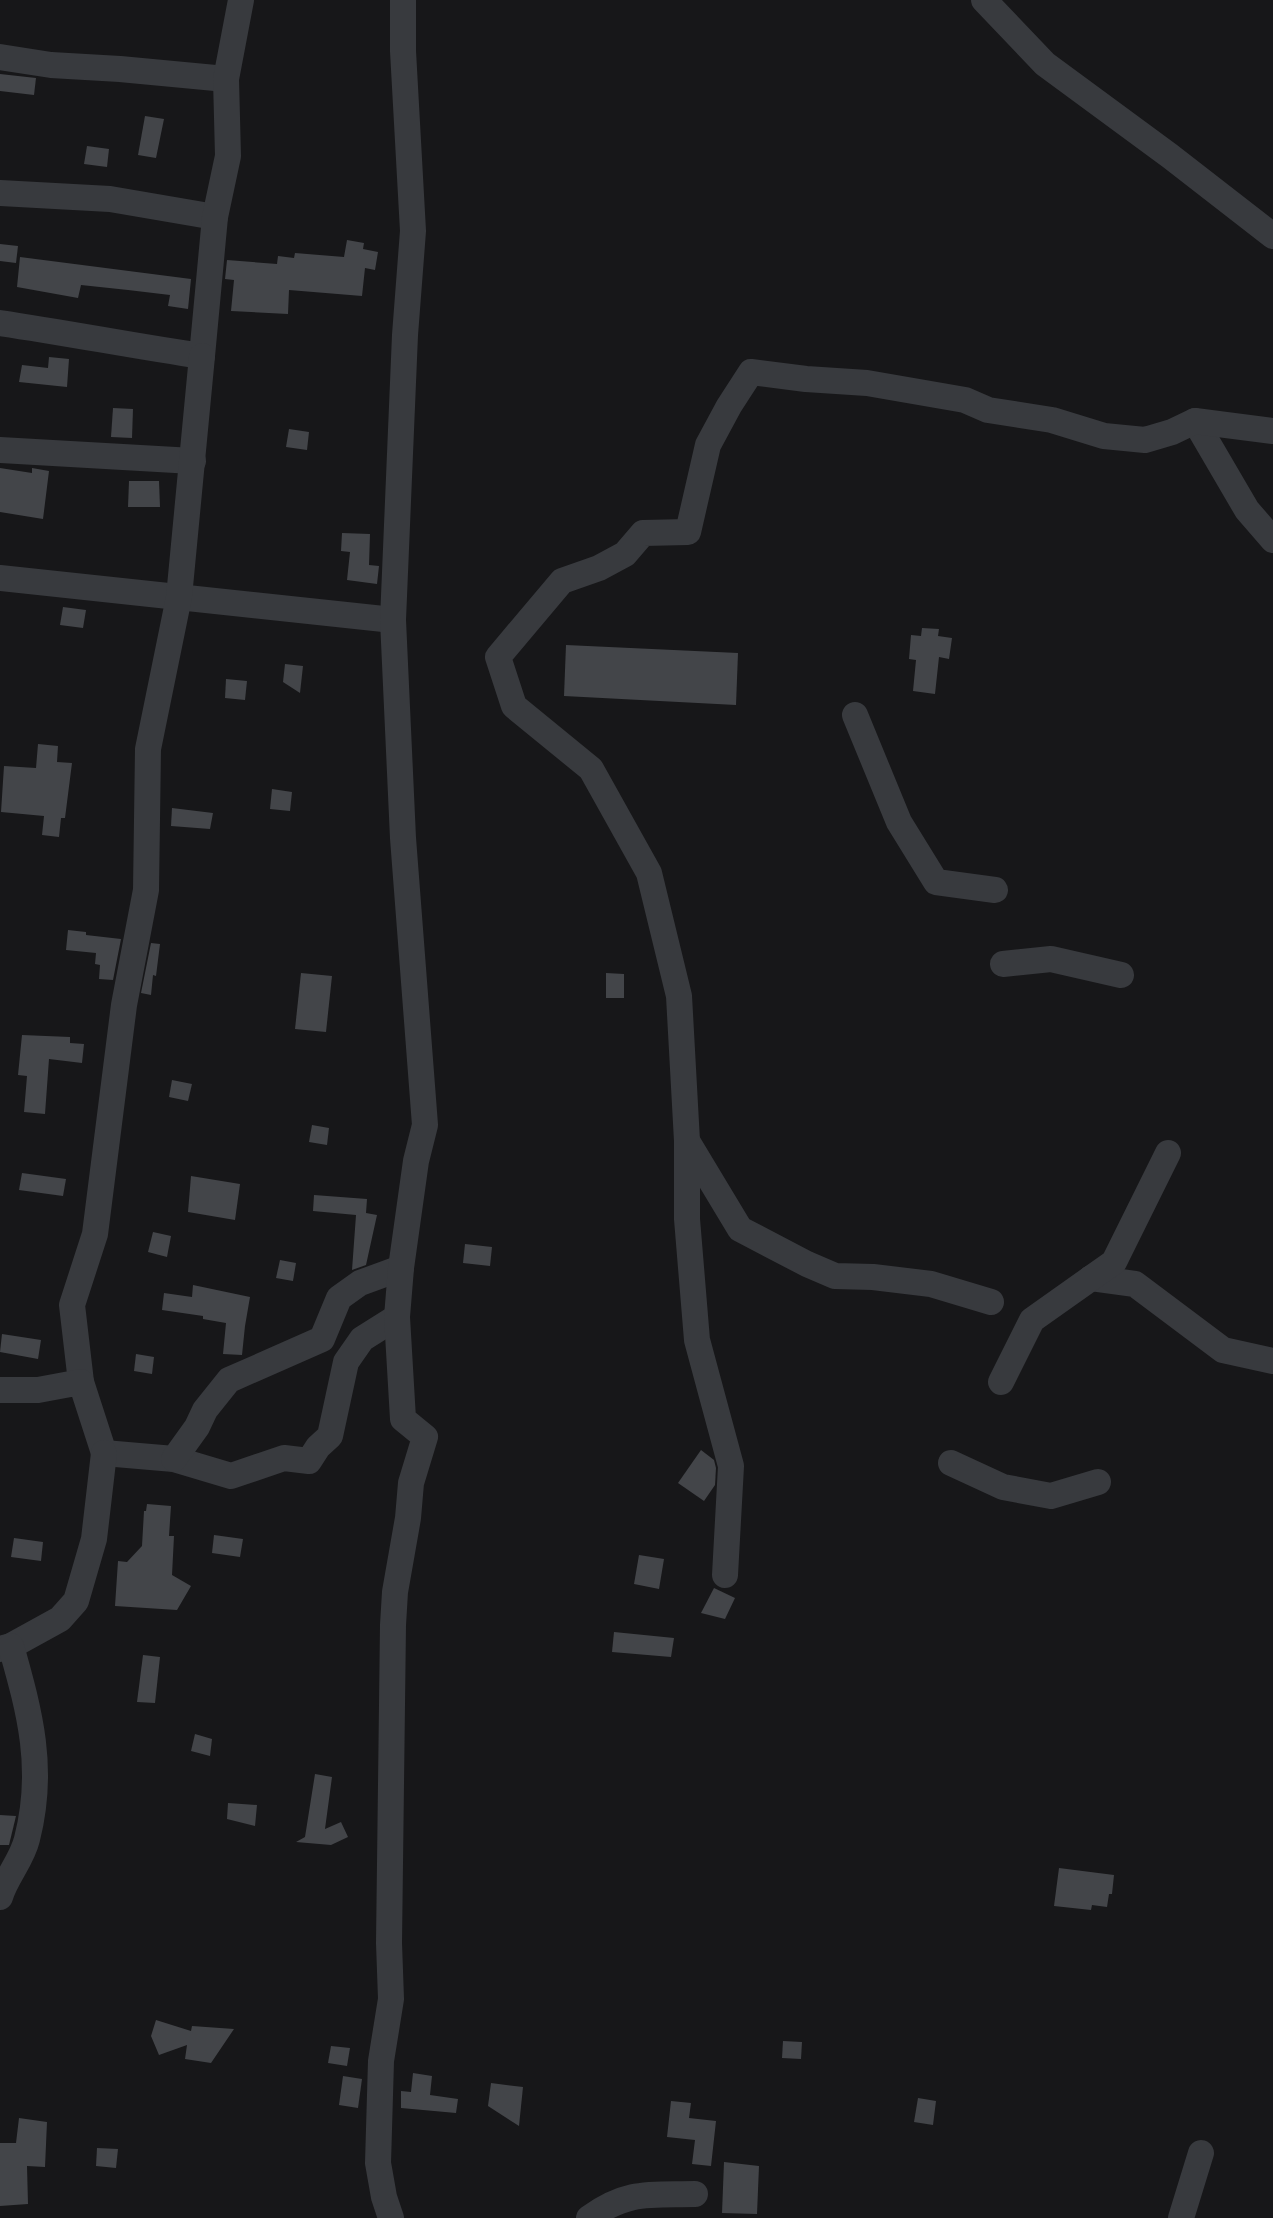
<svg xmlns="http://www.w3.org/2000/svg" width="1273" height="2218" viewBox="0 0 1273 2218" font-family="'DejaVu Sans',sans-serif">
<rect width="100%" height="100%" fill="#171719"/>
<g fill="#434549">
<path d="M0 74 36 78 34 95 0 91Z"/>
<path d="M145 116 164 119 156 158 138 155Z"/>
<path d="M87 146 109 149 107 167 84 164Z"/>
<path d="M347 240 364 243 363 249 378 252 375 270 365 268 362 296 289 290 288 314 231 311 234 280 225 279 227 260 277 264 278 256 294 258 295 253 344 257Z"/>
<path d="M0 244 18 246 16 263 0 261Z"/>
<path d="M20 257 191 279 188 309 168 306 170 295 128 290 81 285 78 298 17 287Z"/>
<path d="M49 357 69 359 67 387 19 382 22 365 48 368Z"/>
<path d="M113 408 133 409 132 438 111 437Z"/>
<path d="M289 429 309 432 307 450 286 447Z"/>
<path d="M0 468 32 473V468L49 471 43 519 0 512Z"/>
<path d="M129 481H159L160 507H128Z"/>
<path d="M342 533 370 534 369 565 379 566 377 584 347 580 350 552 341 551Z"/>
<path d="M63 607 86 610 83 628 60 625Z"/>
<path d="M922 628 939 629 938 636 952 638 949 659 939 657 935 694 913 691 916 660 909 659 911 635 921 636Z"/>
<path d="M566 645 738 653 736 705 564 696Z"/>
<path d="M285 664 303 666 300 693 283 682Z"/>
<path d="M226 679 247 681 245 700 225 698Z"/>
<path d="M38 744 58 746 57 762 72 763 65 818H61L59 837 42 835 44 816 1 812 4 766 36 768Z"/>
<path d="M272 789 292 792 290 811 270 809Z"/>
<path d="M172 808 213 813 210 829 171 826Z"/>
<path d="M68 930 86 932V935L121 939 113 980 99 979 100 965 95 964 96 953 66 950Z"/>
<path d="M151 943 160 944 156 976 153 975 151 995 141 993Z"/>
<path d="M301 973 332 976 326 1032 295 1029Z"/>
<path d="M606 973 624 974V998H606Z"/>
<path d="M22 1035 70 1037V1043L84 1044 82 1063 49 1059 45 1114 24 1112 27 1076 18 1075Z"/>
<path d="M172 1080 192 1084 188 1101 169 1097Z"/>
<path d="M312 1125 329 1128 327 1145 309 1142Z"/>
<path d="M22 1173 66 1179 63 1196 19 1190Z"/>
<path d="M191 1176 240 1184 235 1220 188 1212Z"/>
<path d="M314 1195 367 1199 366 1213 377 1215 366 1265 352 1270 356 1215 313 1211Z"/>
<path d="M153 1232 171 1236 167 1257 148 1252Z"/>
<path d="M465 1244 492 1247 490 1266 463 1263Z"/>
<path d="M280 1260 296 1263 293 1281 276 1278Z"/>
<path d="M193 1285 250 1297 245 1326 242 1355 223 1354 226 1323 203 1319V1316L162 1310 164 1293 192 1297Z"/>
<path d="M2 1334 41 1340 38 1359 0 1352Z"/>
<path d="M136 1354 154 1357 152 1374 134 1371Z"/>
<path d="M701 1450 714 1460 716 1468 715 1485 704 1501 678 1483Z"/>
<path d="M147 1504 171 1506 169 1536H174L172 1575 191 1586 177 1610 115 1606 118 1561 127 1562 142 1546 144 1511H146Z"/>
<path d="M214 1535 243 1539 240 1557 212 1553Z"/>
<path d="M14 1538 43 1542 41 1561 11 1557Z"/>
<path d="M639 1555 664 1559 659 1589 634 1584Z"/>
<path d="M714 1588 735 1598 725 1619 701 1613Z"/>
<path d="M614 1632 674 1638 671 1657 612 1652Z"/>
<path d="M143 1655 160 1657 155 1703 137 1702Z"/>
<path d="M195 1734 212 1739 210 1756 191 1751Z"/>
<path d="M315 1774 332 1777 325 1829 341 1822 348 1837 331 1845 296 1842 305 1837Z"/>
<path d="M228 1803 257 1805 255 1826 227 1819Z"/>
<path d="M0 1815 16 1816 9 1845H0Z"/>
<path d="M1059 1868 1114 1875 1112 1894H1109L1107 1907 1092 1905 1091 1910 1054 1906Z"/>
<path d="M156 2020 191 2031 192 2026 234 2029 211 2063 185 2059 187 2045 159 2055 151 2036Z"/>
<path d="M783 2041 802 2042 801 2059 782 2058Z"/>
<path d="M331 2046 350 2048 347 2066 328 2063Z"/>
<path d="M413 2073 432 2076 430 2095 458 2099 456 2113 401 2108V2091L411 2092Z"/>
<path d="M343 2076 362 2079 358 2108 339 2105Z"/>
<path d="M491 2083 523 2087 519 2126 488 2106Z"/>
<path d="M918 2098 936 2101 933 2125 914 2122Z"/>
<path d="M671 2101 691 2103 689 2118 716 2121 711 2166 692 2164 695 2140 667 2137Z"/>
<path d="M19 2118 47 2122 45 2167 27 2166 28 2204 0 2206V2143H16Z"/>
<path d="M97 2148 118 2149 116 2168 96 2166Z"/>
<path d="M724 2162 759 2166 757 2214 722 2213Z"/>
</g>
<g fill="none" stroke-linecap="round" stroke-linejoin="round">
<g stroke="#383a3e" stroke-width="26">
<path d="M984 0 1045 64 1170 156 1273 236"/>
<path d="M0 57 51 65 120 69 226 79"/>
<path d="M0 193 110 199 215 217"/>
<path d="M0 323C68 333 134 346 202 356L215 217 228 156 226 79 241 0"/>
<path d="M1195 421 1247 510 1273 540"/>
<path d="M0 450 193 461"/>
<path d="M0 578 393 620"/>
<path d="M855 715 899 822 936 882 995 890"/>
<path d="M1003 964 1051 959 1121 975"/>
<path d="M687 1141 740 1229 807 1264 835 1276 873 1277 931 1284 991 1302"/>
<path d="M1091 1278 1135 1284 1223 1350 1273 1361"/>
<path d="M81 1382 72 1305 95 1234 124 1005 146 890 148 749 179 597 202 356"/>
<path d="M1001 1382 1032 1320 1114 1262 1168 1153"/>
<path d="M0 1390H38L81 1382 104 1453 174 1459 231 1476 284 1458 309 1461 318 1447 330 1436 346 1362 362 1339 397 1317"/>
<path d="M174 1459 197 1427 205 1410 229 1380 322 1339 339 1298 360 1283 401 1268"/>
<path d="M951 1463 1003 1487 1051 1496 1098 1482"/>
<path d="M725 1575 731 1466 697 1340 687 1219V1141L679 996 649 873 591 769 514 706 498 657 562 581 599 568 625 554 643 533 688 532 708 445 729 406 751 372 806 379 867 383 965 400 988 410 1052 420 1104 436 1145 440 1172 432 1195 421 1273 431"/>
<path d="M0 1649 11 1646 60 1619 76 1601 94 1539 104 1453"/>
<path d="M0 1897C6 1877 22 1860 27 1839 45 1769 30 1713 11 1646"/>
<path d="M391 2218 384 2197 378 2163 381 2061 391 1999 389 1943 393 1625 395 1592 408 1518 411 1483 425 1437 403 1419 397 1317 401 1268 416 1161 425 1125 403 838 393 620 405 335 413 231 403 51V0"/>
<path d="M589 2218C628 2190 650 2195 695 2194"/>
<path d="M1181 2218 1201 2153"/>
</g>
</g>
</svg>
